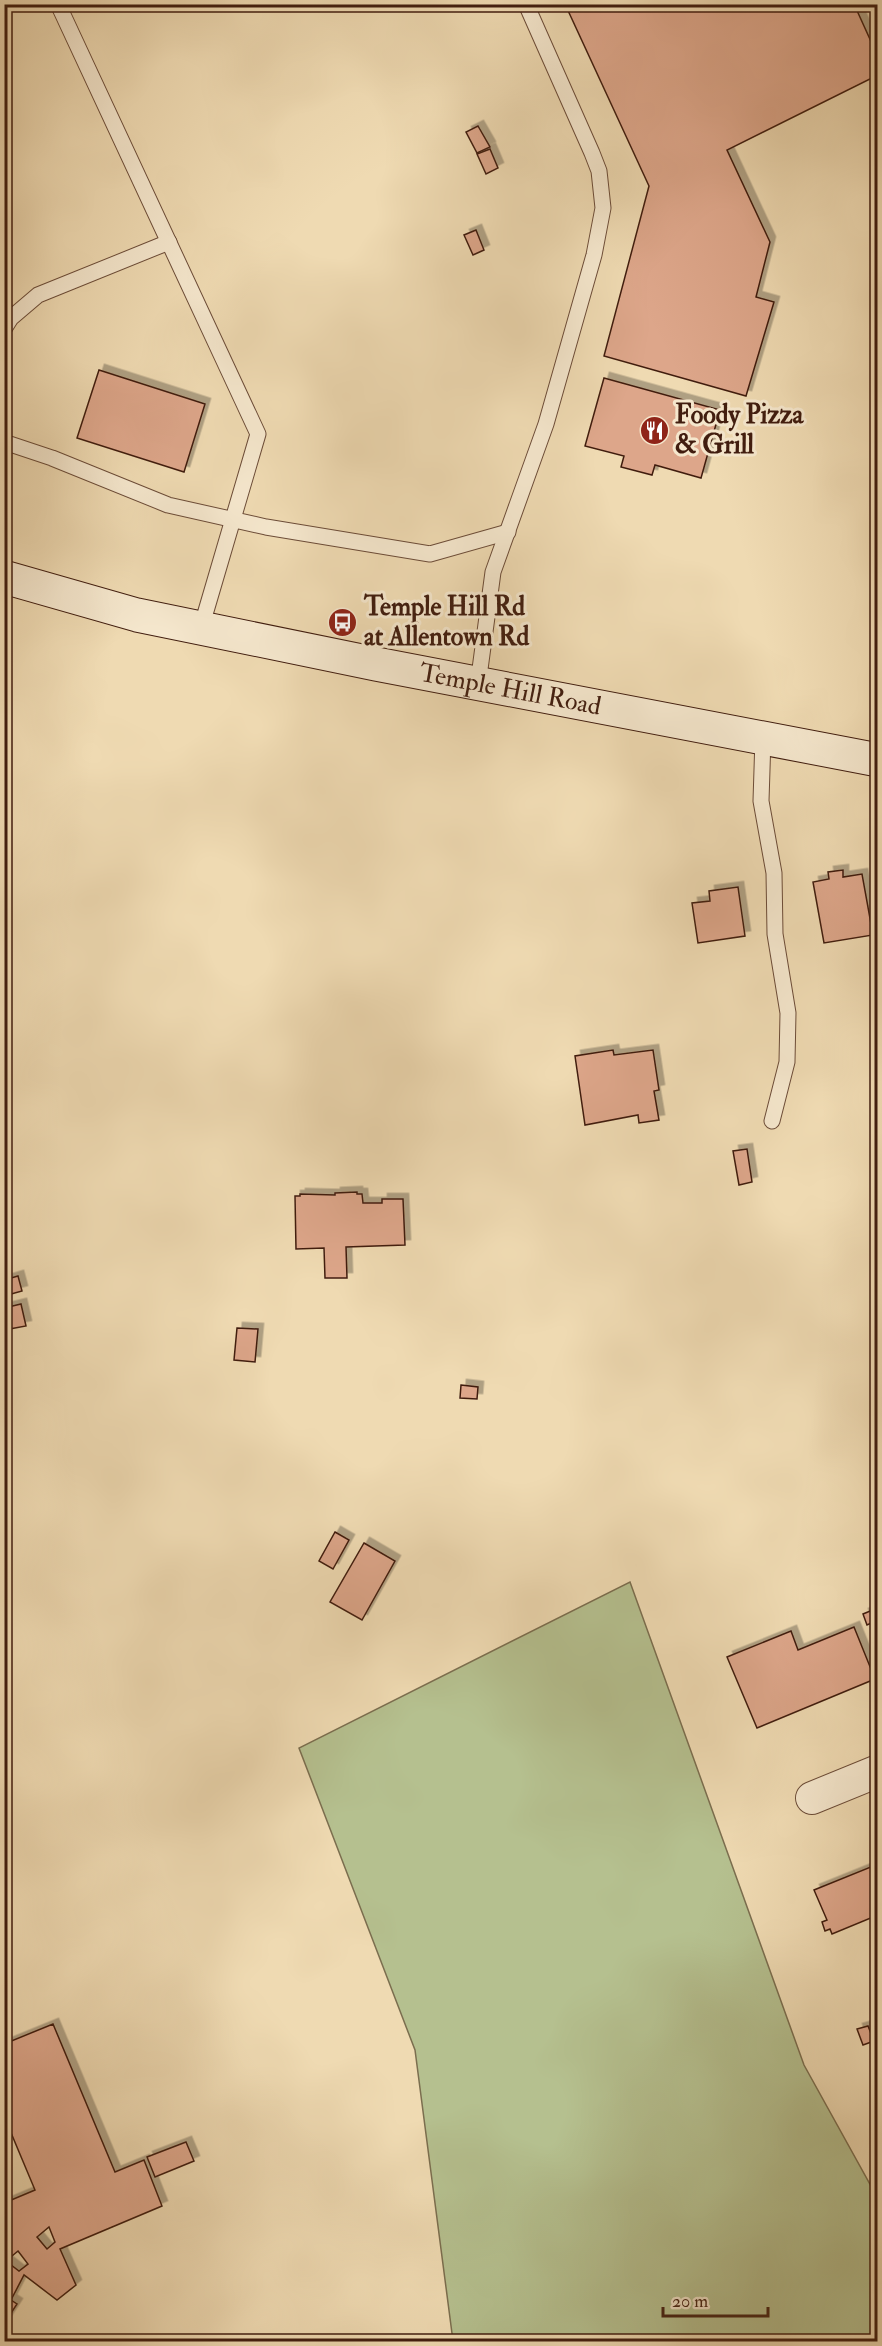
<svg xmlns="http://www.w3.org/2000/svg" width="882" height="2346" viewBox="0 0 882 2346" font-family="'IM FELL Double Pica',serif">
<defs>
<filter id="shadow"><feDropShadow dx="5.5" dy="-5.5" stdDeviation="0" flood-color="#0004"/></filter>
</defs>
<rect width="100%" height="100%" fill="#efdab2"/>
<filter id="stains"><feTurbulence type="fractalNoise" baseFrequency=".00333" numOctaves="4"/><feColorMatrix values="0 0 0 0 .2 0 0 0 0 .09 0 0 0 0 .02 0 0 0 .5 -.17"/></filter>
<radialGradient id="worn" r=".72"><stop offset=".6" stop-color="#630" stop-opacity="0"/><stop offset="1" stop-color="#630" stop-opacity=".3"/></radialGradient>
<path fill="#b5c08f" stroke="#7b6e4f" stroke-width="1.5" d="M630 1582 804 2065 877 2197V2341H453L415 2050 299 1748Z"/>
<g fill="#dda68a" stroke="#411d0f" stroke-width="1.5" fill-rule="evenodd" filter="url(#shadow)">
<path d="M565 4H854L878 57V75L727 150 770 242 756 297 774 302 746 396 604 356 649 186Z"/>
<path d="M478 126 490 147 477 153 466 132Z"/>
<path d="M490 149 498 168 486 174 477 154Z"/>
<path d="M476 230 484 250 473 255 464 235Z"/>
<path d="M99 370 205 404 184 472 77 438Z"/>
<path d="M604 378 720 410 701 478 655 465 652 475 621 467 624 456 585 446Z"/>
<path d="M843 870V877L862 874 873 935 824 943 813 882 829 879 828 872Z"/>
<path d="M738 887 745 936 698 943 692 903 710 901 709 891Z"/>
<path d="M613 1050 614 1055 653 1050 659 1090 654 1091 659 1120 639 1123 638 1115 585 1125 575 1056Z"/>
<path d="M747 1149 752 1182 739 1185 733 1151Z"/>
<path d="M357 1192V1194H362L363 1203H382V1199H403L405 1245 346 1247 347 1278H325L324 1248 296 1249 295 1196H300V1194L335 1195V1193Z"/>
<path d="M18 1276 22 1291 4 1296V1280Z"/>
<path d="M21 1304 26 1326 4 1330V1308Z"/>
<path d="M237 1328 258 1329 255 1362 234 1360Z"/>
<path d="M461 1385 478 1387 477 1399 460 1398Z"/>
<path d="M335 1532 349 1540 333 1569 319 1561Z"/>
<path d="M364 1543 395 1561 362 1620 330 1602Z"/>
<path d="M875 1609 878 1620 867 1625 863 1614Z"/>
<path d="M854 1627 875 1679 757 1728 727 1657 791 1631 798 1650Z"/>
<path d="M878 1864V1915L832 1934 830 1929 825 1931 822 1922 827 1920 814 1890Z"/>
<path d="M53 2024 115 2172 144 2160 162 2206 60 2249 76 2285 57 2300 24 2275 11 2300 17 2304 4 2324V2203L35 2190 4 2116V2044ZM49 2227 55 2242 47 2249 37 2237ZM18 2251 28 2264 19 2271 6 2261Z"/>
<path d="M868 2026 874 2041 863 2045 857 2029Z"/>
<path d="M186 2142 194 2161 155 2177 147 2157Z"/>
</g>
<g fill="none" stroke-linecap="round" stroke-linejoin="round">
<defs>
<g id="service">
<path d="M58 4 258 434 201 628"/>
<path d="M4 329 11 318 38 295 169 242"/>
<path d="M4 442 52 458 168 505 266 527 430 554 508 532"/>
<path d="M478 684 493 572 546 424 594 255 603 208 599 171 592 153 526 4"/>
<path d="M763 738 761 801 774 873 775 934 788 1013 787 1062 772 1121"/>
</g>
<path id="minor" d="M812 1798 878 1771"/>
<g id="secondary">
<path id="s1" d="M4 577 137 615 376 664 878 760"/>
</g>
</defs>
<use href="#service" stroke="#6c4c38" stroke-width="17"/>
<use href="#minor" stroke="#6c4c38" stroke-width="34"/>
<use href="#secondary" stroke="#411d0f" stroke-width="35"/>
<use href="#service" stroke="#f5e7cd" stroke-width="15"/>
<use href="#minor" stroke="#f5e7cd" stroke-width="32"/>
<use href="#secondary" stroke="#f5e7cd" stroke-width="33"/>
</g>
<defs>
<symbol id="restaurant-disc" viewBox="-11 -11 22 22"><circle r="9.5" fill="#8f2418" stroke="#f5e7cd"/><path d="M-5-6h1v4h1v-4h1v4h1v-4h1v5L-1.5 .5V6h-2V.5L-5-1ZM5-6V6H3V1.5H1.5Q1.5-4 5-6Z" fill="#fff"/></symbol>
<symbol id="bus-disc" viewBox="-11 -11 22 22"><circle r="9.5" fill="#8f2418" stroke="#f5e7cd"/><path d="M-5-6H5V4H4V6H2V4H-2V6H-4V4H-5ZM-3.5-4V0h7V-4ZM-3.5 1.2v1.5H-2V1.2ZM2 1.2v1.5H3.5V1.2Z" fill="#fff"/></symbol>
</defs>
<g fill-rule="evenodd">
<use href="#restaurant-disc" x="638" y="414" width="33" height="33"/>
<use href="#bus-disc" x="326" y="606" width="33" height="33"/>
</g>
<g text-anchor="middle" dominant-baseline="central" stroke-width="6" stroke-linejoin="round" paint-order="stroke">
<g font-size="26" font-weight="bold" fill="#411d0f" stroke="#f5e7cd" text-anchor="start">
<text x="675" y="415">Foody Pizza<tspan x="675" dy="30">&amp; Grill</tspan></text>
<text x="364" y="607">Temple Hill Rd<tspan x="364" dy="30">at Allentown Rd</tspan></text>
</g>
<g font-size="26" fill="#411d0f" stroke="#f5e7cd">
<text stroke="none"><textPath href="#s1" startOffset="519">Temple Hill Road</textPath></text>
</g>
</g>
<rect width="882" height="2346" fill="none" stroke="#efdab2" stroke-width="24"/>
<rect x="6" y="6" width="870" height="2334" fill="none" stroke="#411d0f" stroke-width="3"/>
<rect x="12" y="12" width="858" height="2322" fill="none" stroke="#411d0f" stroke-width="1.5"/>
<path d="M663 2307v9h105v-9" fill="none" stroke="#411d0f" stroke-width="3"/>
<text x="672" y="2307" font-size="18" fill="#411d0f" stroke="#f5e7cd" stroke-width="4.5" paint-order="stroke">20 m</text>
<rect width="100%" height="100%" filter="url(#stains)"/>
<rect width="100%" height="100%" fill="url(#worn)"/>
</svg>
